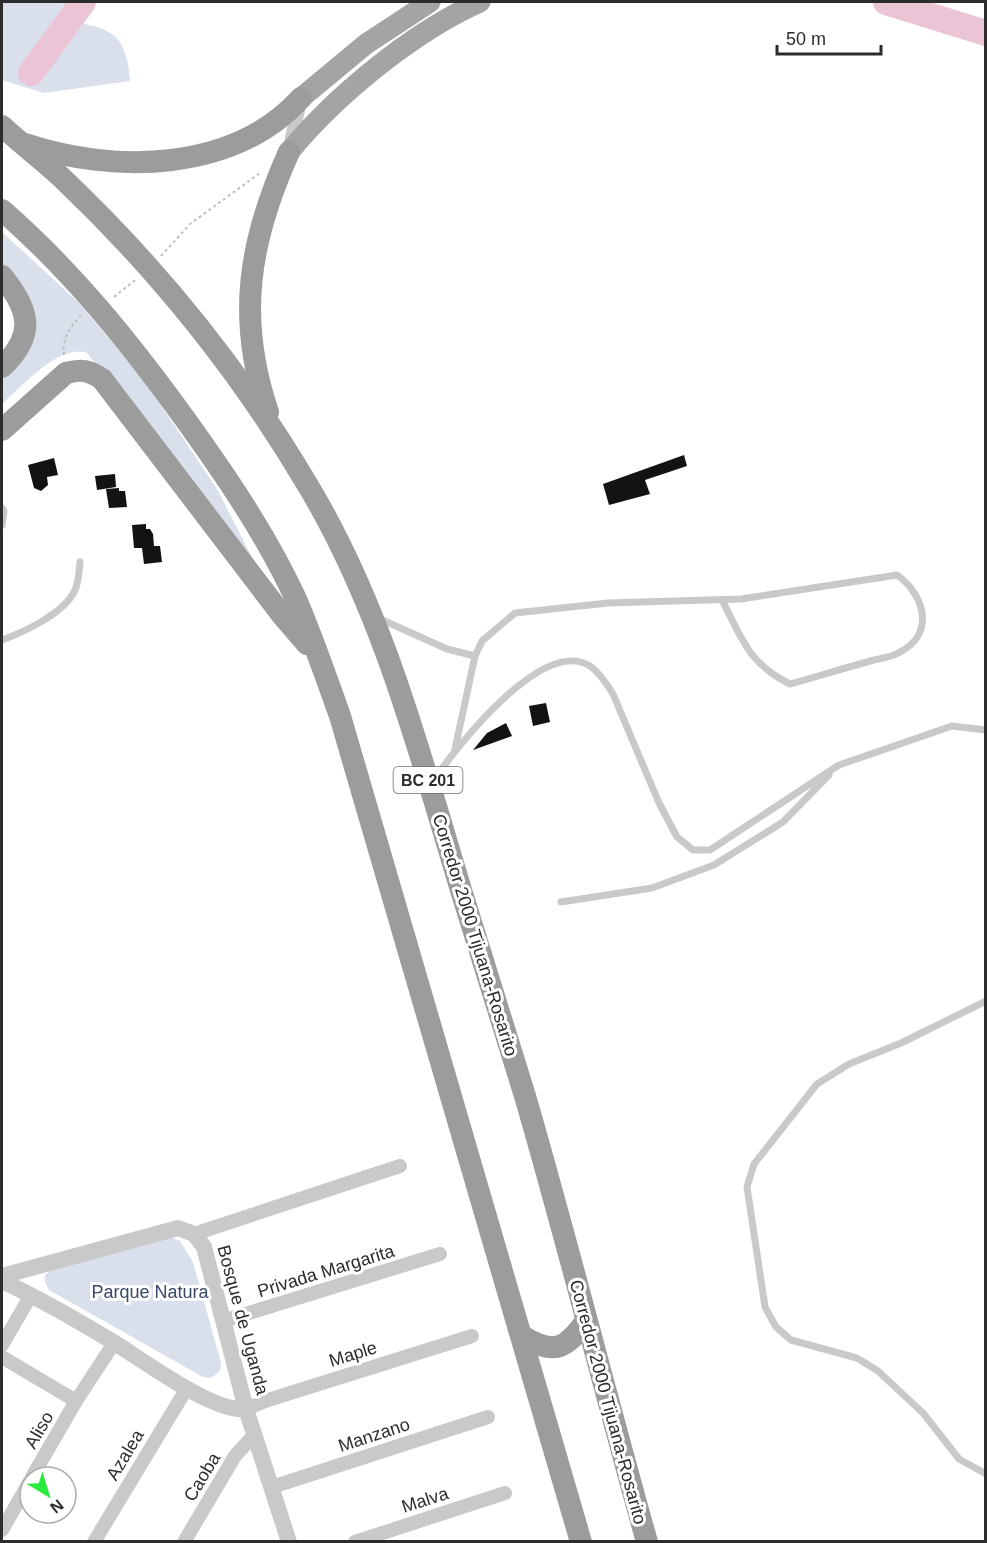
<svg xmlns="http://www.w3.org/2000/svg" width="987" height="1543" viewBox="0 0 987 1543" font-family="Helvetica,sans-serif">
<rect width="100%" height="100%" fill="#fff"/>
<g fill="#d9dfeb">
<path d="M2 2H69L68 5 80 23C118 29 127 43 130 81L44 93 2 80Z"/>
<path d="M2 232 78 302 144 380 217 489 266 585 87 353C60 343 21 387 2 404V375L32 341 2 265Z"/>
<path d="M167 1236 180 1241 193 1262 221 1363 220 1371 211 1378 203 1377 49 1290 45 1282V1275L52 1270Z"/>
</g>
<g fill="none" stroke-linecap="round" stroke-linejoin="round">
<g stroke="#ebc4d5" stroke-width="26">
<path d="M886 2 986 33"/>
<path d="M31 73 83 2"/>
</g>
</g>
<g fill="#131313">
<path d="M684 455 687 466 645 480 650 494 609 505 603 484Z"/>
<path d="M54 458 58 475 47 477 48 485 41 491 34 488 28 465Z"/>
<path d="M115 474 116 487 97 490 95 476Z"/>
<path d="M119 488V491H125L127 507 109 508 106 489Z"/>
<path d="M146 524V529H150L153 534 154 546H160L162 562 144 564 142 548H134L132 525Z"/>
<path d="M546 703 550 722 533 726 529 706Z"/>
<path d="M506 723 512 736 473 750 487 733Z"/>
</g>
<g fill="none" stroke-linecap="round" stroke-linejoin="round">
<g stroke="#c0c0c0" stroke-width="2" stroke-dasharray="3 3" stroke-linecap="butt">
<path d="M161 256 190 224 260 173"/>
<path d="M114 297 135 280"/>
<path d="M64 355C62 339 69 327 81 316"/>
</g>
<g stroke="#c9c9c9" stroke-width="7">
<path d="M2 508 4 511 2 525"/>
<path d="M378 618 447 649 475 656"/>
<path d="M2 640C24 632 65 613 75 590 79 581 79 571 80 562"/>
<path d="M455 749 475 656 482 641 515 613 608 603 741 599 897 575C925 595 936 635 898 653 889 658 876 659 867 662 841 669 816 677 790 684 748 663 743 640 722 600"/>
<path d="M433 781C455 749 542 636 590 666 600 673 607 684 613 694L659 803 677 837 693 850H710L839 765 952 726 986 730"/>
<path d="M561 902 652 888 714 865 783 822 829 775"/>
<path d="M986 1001 901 1043 849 1064 817 1084 754 1164 747 1187 765 1307 776 1327 791 1340 857 1358 878 1371 923 1413 959 1459 986 1474"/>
</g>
<g stroke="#c9c9c9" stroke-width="14">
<path d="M290 147 300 101"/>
<path d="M194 1234 400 1166"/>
<path d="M223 1321 440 1254"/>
<path d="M2 1345 31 1295"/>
<path d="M2 1357 76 1401"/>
<path d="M246 1409 268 1400 472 1336"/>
<path d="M32 1477 76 1401 114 1343"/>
<path d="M272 1487 488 1417"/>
<path d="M2 1530 30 1481"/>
<path d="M94 1542 187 1388"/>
<path d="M184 1542 235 1456 254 1435"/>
<path d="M355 1542 505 1493"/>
</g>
<g stroke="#c9c9c9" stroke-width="16">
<path d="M2 1276 178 1228 194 1234 204 1247 246 1409 289 1542"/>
<path d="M2 1281C41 1299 78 1321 115 1343 144 1361 214 1413 246 1409"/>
</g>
<g stroke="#a4a4a4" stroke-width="21">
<path d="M301 98 366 44 430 2"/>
<path d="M289 152C336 95 413 32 480 2"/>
</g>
<g stroke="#9c9c9c" stroke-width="22">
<path d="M2 126C21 144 43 160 62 178 158 269 243 375 310 489 383 612 420 754 461 890 482 959 504 1027 525 1096 568 1244 605 1393 647 1542"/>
<path d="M25 144C115 174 234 172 301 98"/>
<path d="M2 210C73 272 130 343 185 419 226 476 265 533 295 597 312 636 326 677 340 716L581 1542"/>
<path d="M2 276C30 310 36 335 2 367"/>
<path d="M268 412C236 318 249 241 289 152"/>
<path d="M2 430 66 373C81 369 89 370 102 379L282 615 307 644"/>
<path d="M522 1336C554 1355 565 1350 586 1321"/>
</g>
</g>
<g text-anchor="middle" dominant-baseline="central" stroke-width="6" stroke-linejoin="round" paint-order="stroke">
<rect fill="#fff" stroke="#6b6b6b" stroke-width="1.5" x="393.5" y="767" width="69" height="26" rx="4.5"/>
<g font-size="16" font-weight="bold" fill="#2c2c2c">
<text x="428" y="780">BC 201</text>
</g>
<g font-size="18" fill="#2c2c2c" stroke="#fff">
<text transform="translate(475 935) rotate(73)">Corredor 2000 Tijuana-Rosarito</text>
<text transform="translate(326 1271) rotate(-17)">Privada Margarita</text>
<text transform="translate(243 1320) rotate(75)">Bosque de Uganda</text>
<text transform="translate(353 1354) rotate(-17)">Maple</text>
<text transform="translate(608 1402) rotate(75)">Corredor 2000 Tijuana-Rosarito</text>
<text transform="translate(39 1430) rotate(-60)">Aliso</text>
<text transform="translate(374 1435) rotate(-18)">Manzano</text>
<text transform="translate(125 1455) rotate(-59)">Azalea</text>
<text transform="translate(202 1477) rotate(-59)">Caoba</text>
<text transform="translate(425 1500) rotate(-18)">Malva</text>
</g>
<g font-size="18" fill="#394768" stroke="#fff">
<text x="150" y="1292">Parque Natura</text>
</g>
</g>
<rect width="987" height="1543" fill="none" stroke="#2c2c2c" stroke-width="6"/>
<g transform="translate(48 1495) rotate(142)"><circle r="28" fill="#ffffff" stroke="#ababab" stroke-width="1.5"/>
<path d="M0-4.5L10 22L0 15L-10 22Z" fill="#29e83e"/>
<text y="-9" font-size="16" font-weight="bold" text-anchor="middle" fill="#2c2c2c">N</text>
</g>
<path d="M777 45v9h104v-9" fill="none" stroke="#2c2c2c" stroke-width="3"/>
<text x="786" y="45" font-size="18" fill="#2c2c2c" stroke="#ffffff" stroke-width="4.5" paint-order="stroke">50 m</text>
</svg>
